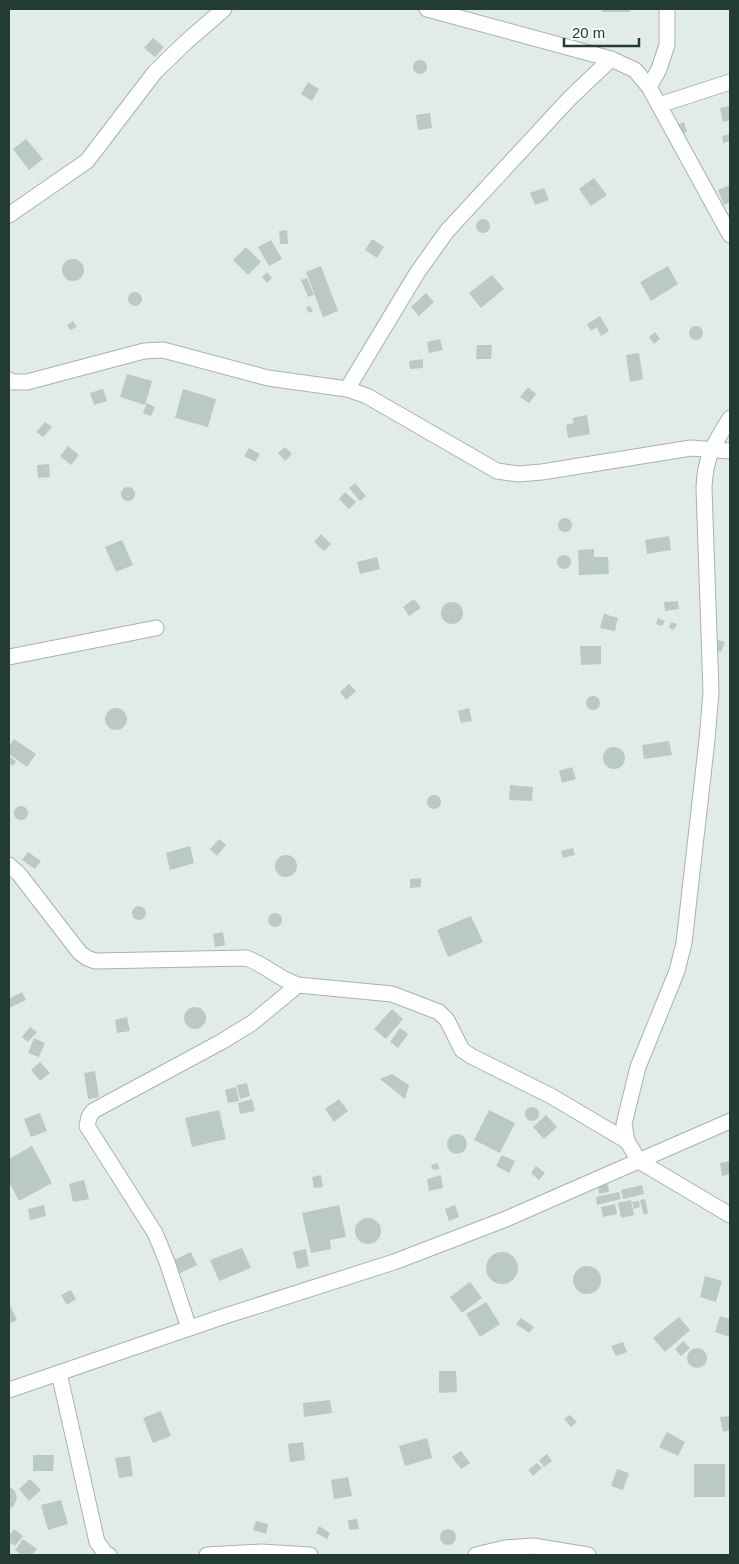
<svg xmlns="http://www.w3.org/2000/svg" width="739" height="1564" viewBox="0 0 739 1564" font-family="Arial,sans-serif">
<rect width="100%" height="100%" fill="#e2ece6"/>
<g fill="#bac9c1">
<rect x="602" y="9" width="28" height="3"/>
<path d="M153 38 164 47 155 57 144 48Z"/>
<circle cx="420" cy="67" r="7"/>
<path d="M308 82 319 89 312 101 301 94Z"/>
<path d="M730 106V120L723 122 720 108Z"/>
<path d="M430 113 432 128 418 130 416 115Z"/>
<path d="M684 122 687 132 680 134 677 125Z"/>
<path d="M730 134V141L723 143 722 136Z"/>
<path d="M26 139 43 159 29 170 13 149Z"/>
<path d="M594 178 607 195 591 206 579 189Z"/>
<path d="M730 185V202L724 205 718 190Z"/>
<path d="M544 188 549 200 535 205 530 193Z"/>
<circle cx="483" cy="226" r="7"/>
<path d="M287 230 288 244H280L279 231Z"/>
<path d="M372 239 384 247 377 258 365 250Z"/>
<path d="M271 240 282 259 269 266 258 247Z"/>
<path d="M246 247 261 262 248 275 233 260Z"/>
<circle cx="73" cy="270" r="11"/>
<path d="M321 266 338 311 323 317 306 272Z"/>
<path d="M668 266 678 284 651 301 640 282Z"/>
<path d="M267 272 272 278 267 283 262 277Z"/>
<path d="M492 275 504 289 481 308 469 293Z"/>
<path d="M307 278 314 295 308 297 301 280Z"/>
<circle cx="135" cy="299" r="7"/>
<path d="M426 293 434 302 419 316 411 307Z"/>
<path d="M310 306 313 311 309 313 306 307Z"/>
<path d="M600 316 609 331 601 336 597 327 591 331 587 324Z"/>
<path d="M73 321 77 327 70 330 67 325Z"/>
<circle cx="696" cy="333" r="7"/>
<path d="M655 332 660 339 654 344 649 337Z"/>
<path d="M440 339 443 350 429 353 427 342Z"/>
<path d="M477 345H492L491 359H476Z"/>
<path d="M639 353 643 379 630 382 626 355Z"/>
<path d="M423 359V368L410 369 409 361Z"/>
<path d="M127 374 152 381 145 405 120 397Z"/>
<path d="M528 387 536 394 529 403 520 397Z"/>
<path d="M103 389 107 401 94 405 90 393Z"/>
<path d="M183 389 216 399 208 427 175 418Z"/>
<path d="M147 403 155 407 151 416 143 413Z"/>
<path d="M587 415 590 434 568 438 566 425 574 423 572 418Z"/>
<path d="M45 422 52 427 43 437 36 432Z"/>
<path d="M68 446 79 455 71 465 60 456Z"/>
<path d="M285 447 292 454 285 461 278 453Z"/>
<path d="M249 448 260 454 255 462 244 456Z"/>
<path d="M49 464 50 477 38 478 37 465Z"/>
<path d="M355 483 366 496 360 501 349 488Z"/>
<circle cx="128" cy="494" r="7"/>
<path d="M345 492 356 502 349 509 339 499Z"/>
<circle cx="565" cy="525" r="7"/>
<path d="M321 534 331 544 324 551 314 542Z"/>
<path d="M669 536 671 550 647 554 645 540Z"/>
<path d="M122 540 133 565 116 572 105 547Z"/>
<path d="M594 549V557H608L609 574 579 575 578 550Z"/>
<circle cx="564" cy="562" r="7"/>
<path d="M377 557 380 569 360 574 357 562Z"/>
<path d="M414 599 421 608 409 616 403 607Z"/>
<path d="M678 601 679 609 665 611 664 602Z"/>
<circle cx="452" cy="613" r="11"/>
<path d="M604 614 618 618 615 631 600 628Z"/>
<path d="M658 618 665 621 662 626 656 624Z"/>
<path d="M671 622 677 624 674 630 669 628Z"/>
<path d="M714 639 725 642 721 652 711 649Z"/>
<path d="M580 646H601V664L581 665Z"/>
<path d="M349 684 356 691 346 700 340 692Z"/>
<circle cx="593" cy="703" r="7"/>
<circle cx="116" cy="719" r="11"/>
<path d="M469 708 472 721 461 723 458 711Z"/>
<path d="M14 739 36 754 27 767 9 754V746Z"/>
<path d="M669 741 672 755 644 759 642 745Z"/>
<circle cx="614" cy="758" r="11"/>
<path d="M9 756 16 761 13 766 9 763Z"/>
<path d="M572 767 576 779 562 783 559 771Z"/>
<path d="M510 785 533 787 532 801 509 800Z"/>
<circle cx="434" cy="802" r="7"/>
<circle cx="21" cy="813" r="7"/>
<path d="M219 839 226 845 217 856 210 849Z"/>
<path d="M190 846 194 863 170 870 166 853Z"/>
<path d="M573 848 575 855 563 858 561 851Z"/>
<path d="M28 852 41 861 35 869 22 860Z"/>
<circle cx="286" cy="866" r="11"/>
<path d="M421 878V887L410 888V879Z"/>
<circle cx="139" cy="913" r="7"/>
<circle cx="275" cy="920" r="7"/>
<path d="M471 916 483 942 448 957 437 930Z"/>
<path d="M223 932 225 945 215 947 213 934Z"/>
<path d="M22 992 26 1000 9 1008V999Z"/>
<circle cx="195" cy="1018" r="11"/>
<path d="M392 1009 403 1019 386 1039 374 1029Z"/>
<path d="M127 1017 130 1031 117 1033 115 1020Z"/>
<path d="M30 1027 37 1032 28 1042 22 1037Z"/>
<path d="M400 1028 408 1034 398 1048 390 1042Z"/>
<path d="M34 1038 45 1043 39 1057 28 1053Z"/>
<path d="M40 1062 50 1073 40 1081 31 1070Z"/>
<path d="M95 1071 99 1097 88 1099 84 1073Z"/>
<path d="M392 1074 409 1085 405 1099 380 1079Z"/>
<path d="M247 1083 250 1096 240 1099 237 1085Z"/>
<path d="M236 1087 239 1101 228 1103 225 1090Z"/>
<path d="M252 1099 255 1111 240 1114 238 1103Z"/>
<path d="M339 1099 348 1111 334 1122 325 1109Z"/>
<circle cx="532" cy="1114" r="7"/>
<path d="M219 1110 226 1139 192 1147 185 1118Z"/>
<path d="M489 1110 515 1123 500 1153 474 1140Z"/>
<path d="M40 1113 47 1131 31 1137 24 1119Z"/>
<path d="M546 1115 557 1127 544 1139 533 1127Z"/>
<circle cx="457" cy="1144" r="10"/>
<path d="M32 1146 52 1183 19 1201 9 1182V1159Z"/>
<path d="M502 1155 515 1161 509 1173 496 1166Z"/>
<path d="M730 1161V1174L722 1176 720 1163Z"/>
<path d="M438 1163 439 1169 433 1170 431 1165Z"/>
<path d="M536 1166 545 1173 539 1180 531 1173Z"/>
<path d="M321 1175 323 1187 314 1188 312 1177Z"/>
<path d="M441 1175 443 1188 429 1191 427 1179Z"/>
<path d="M84 1180 89 1199 73 1202 69 1184Z"/>
<path d="M608 1184 609 1192 599 1194 598 1186Z"/>
<path d="M642 1185 644 1194 623 1199 621 1190Z"/>
<path d="M619 1192 621 1199 597 1205 596 1197Z"/>
<path d="M645 1199 648 1213 644 1215 640 1200Z"/>
<path d="M631 1200 634 1215 621 1218 618 1203Z"/>
<path d="M639 1201 640 1207 634 1209 632 1202Z"/>
<path d="M615 1204 617 1214 603 1217 601 1207Z"/>
<path d="M44 1205 46 1216 30 1220 28 1209Z"/>
<path d="M339 1205 346 1237 330 1240 331 1249 311 1253 302 1213Z"/>
<path d="M455 1205 459 1217 449 1221 445 1209Z"/>
<circle cx="368" cy="1231" r="13"/>
<path d="M242 1248 251 1268 219 1281 210 1260Z"/>
<path d="M306 1249 309 1266 297 1269 293 1252Z"/>
<path d="M191 1252 197 1265 178 1274 172 1261Z"/>
<circle cx="502" cy="1268" r="16"/>
<circle cx="587" cy="1280" r="14"/>
<path d="M705 1276 722 1281 716 1302 700 1297Z"/>
<path d="M470 1282 482 1298 462 1313 450 1297Z"/>
<path d="M71 1290 76 1299 67 1305 61 1295Z"/>
<path d="M486 1302 500 1324 480 1337 466 1314Z"/>
<path d="M9 1303 17 1320 9 1324Z"/>
<path d="M720 1316 730 1319V1337L715 1332Z"/>
<path d="M679 1317 690 1330 665 1352 653 1338Z"/>
<path d="M521 1318 534 1327 529 1333 516 1324Z"/>
<path d="M683 1341 690 1348 681 1356 675 1349Z"/>
<path d="M623 1342 627 1352 616 1356 611 1346Z"/>
<circle cx="697" cy="1358" r="10"/>
<path d="M439 1371H456L457 1392 439 1393Z"/>
<path d="M330 1400 332 1413 304 1417 303 1403Z"/>
<path d="M161 1411 171 1436 153 1443 143 1418Z"/>
<path d="M570 1415 577 1422 571 1427 564 1419Z"/>
<path d="M730 1416V1430L723 1432 720 1417Z"/>
<path d="M667 1432 685 1442 678 1456 659 1447Z"/>
<path d="M427 1438 432 1458 405 1466 399 1446Z"/>
<path d="M303 1442 305 1460 290 1462 288 1444Z"/>
<path d="M461 1451 470 1463 461 1469 452 1457Z"/>
<path d="M547 1454 552 1461 544 1467 539 1460Z"/>
<path d="M33 1455H54L53 1471H33Z"/>
<path d="M130 1456 133 1476 119 1478 115 1458Z"/>
<path d="M537 1463 542 1468 533 1476 528 1470Z"/>
<rect x="694" y="1464" width="31" height="33"/>
<path d="M617 1469 629 1473 623 1490 611 1486Z"/>
<path d="M348 1477 352 1496 334 1499 331 1480Z"/>
<path d="M30 1479 41 1490 29 1501 19 1489Z"/>
<path d="M9 1486 15 1491 17 1499 13 1507 9 1509Z"/>
<path d="M61 1500 68 1524 48 1530 41 1505Z"/>
<path d="M357 1519 359 1529 349 1530 348 1520Z"/>
<path d="M256 1521 268 1524 266 1534 253 1530Z"/>
<path d="M319 1526 330 1533 327 1539 316 1533Z"/>
<circle cx="448" cy="1537" r="8"/>
<path d="M14 1529 23 1536 15 1546 9 1542V1536Z"/>
<path d="M23 1539 37 1549 32 1555H22L15 1550Z"/>
</g>
<g fill="none" stroke-linecap="round" stroke-linejoin="round">
<defs>
<g id="minor">
<path d="M427 9 611 59 635 70 649 87 730 235"/>
<path d="M649 87 659 69 667 45V9"/>
<path d="M659 105 730 82"/>
<path d="M9 215 87 161 155 72 186 42 224 9"/>
<path d="M9 380 12 382H27L144 351 163 350 268 378 347 389 367 396 497 471 518 474 542 472 691 448 730 451"/>
<path d="M347 389 417 273 447 231 569 99 611 59"/>
<path d="M730 418C714 445 705 456 704 488L711 692 707 740 684 943 677 971 638 1067 624 1124 627 1141 639 1161 730 1215"/>
<path d="M9 657 156 628"/>
<path d="M9 865 19 874 80 953 87 958 95 961 246 958C265 964 278 979 298 985L392 994 439 1012 447 1020 462 1050 471 1056 551 1096 627 1141"/>
<path d="M189 1328 167 1262 155 1233 87 1126 89 1117 93 1111 221 1042 252 1023 298 985"/>
<path d="M59 1373 97 1542 106 1554 109 1555"/>
<path d="M9 1390 222 1317 394 1262 506 1219 730 1121"/>
<path d="M207 1555 261 1552 310 1555"/>
<path d="M476 1555 505 1548 533 1546 588 1555"/>
</g>
</defs>
<use href="#minor" stroke="#a5b4ac" stroke-width="17"/>
<use href="#minor" stroke="#fff" stroke-width="15"/>
</g>
<rect width="739" height="1564" fill="none" stroke="#233c32" stroke-width="20"/>
<path d="M564 38v8h75v-8" fill="none" stroke="#233c32" stroke-width="2.5"/>
<text x="572" y="38" font-size="15" fill="#233c32" stroke="#f2f8f4" stroke-width="4" paint-order="stroke">20 m</text>
</svg>
